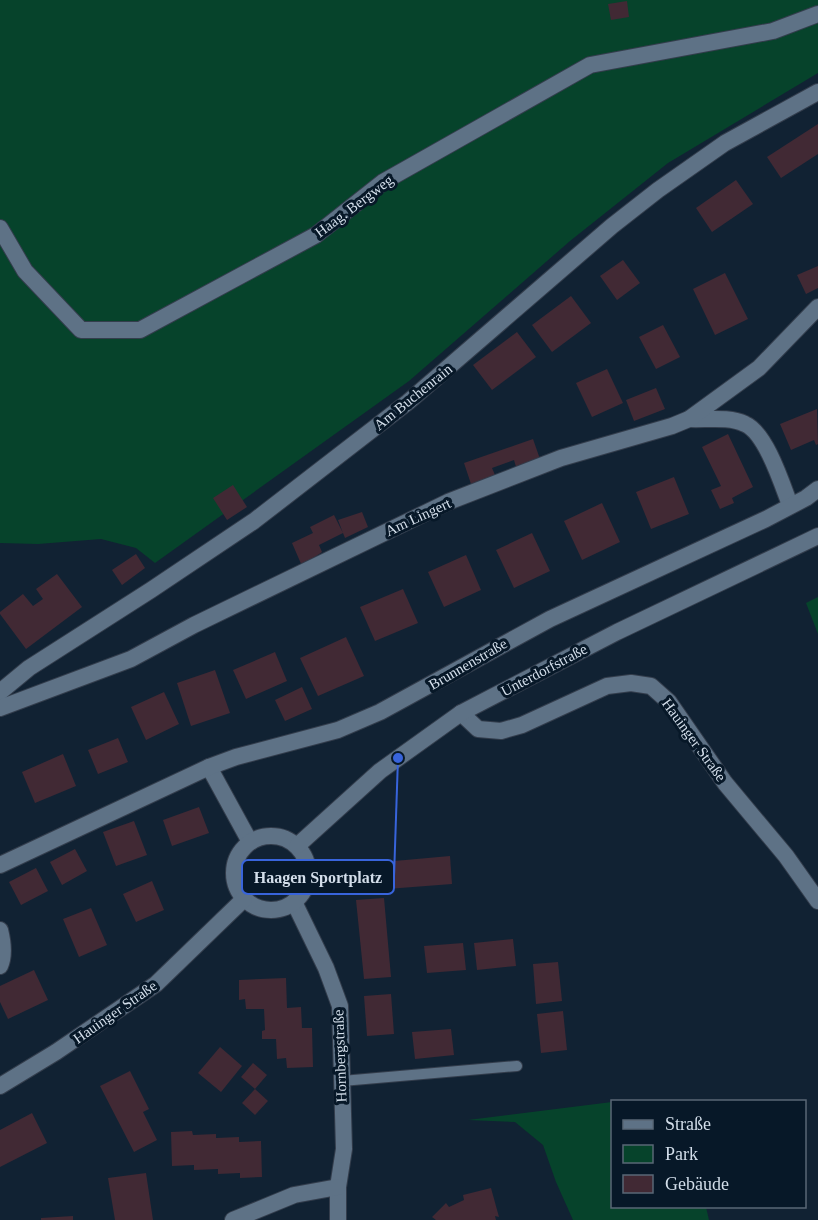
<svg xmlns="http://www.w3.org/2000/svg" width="818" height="1220" viewBox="0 0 818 1220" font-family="'Times New Roman',serif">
<rect width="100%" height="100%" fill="#123"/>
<g fill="#06432b">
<path d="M0 0H818V73L668 163 570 241 409 381 155 563 136 548 101 539 38 544 0 543Z"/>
<path d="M818 597V634L806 603Z"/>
<path d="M612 1102V1206L706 1207 709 1220H573L556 1182 543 1145 515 1122 468 1120Z"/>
</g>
<g fill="#412934">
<path d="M627 1 629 17 611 20 608 4Z"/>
<path d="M818 124V154L781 178 767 157Z"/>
<path d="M736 180 753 204 712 232 696 208Z"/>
<path d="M623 260 640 283 617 300 600 276Z"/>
<path d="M818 266V288L806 294 797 275Z"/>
<path d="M725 273 748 319 715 335 693 289Z"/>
<path d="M571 296 591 323 552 352 532 325Z"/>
<path d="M663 325 680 357 656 369 639 337Z"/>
<path d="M517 332 536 357 492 390 473 365Z"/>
<path d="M607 369 623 403 592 417 576 383Z"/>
<path d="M656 388 665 409 634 421 626 400Z"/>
<path d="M817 409 818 444 816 445 814 440 791 450 780 424Z"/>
<path d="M728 434 753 487 732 498 734 503 720 509 711 490 721 486 702 447Z"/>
<path d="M533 439 540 459 516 467 514 460 492 468 495 475 471 484 464 463Z"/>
<path d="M674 477 689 514 651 529 636 492Z"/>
<path d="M233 485 247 507 227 520 213 498Z"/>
<path d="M602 503 620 542 582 560 564 521Z"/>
<path d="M362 512 368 527 345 538 343 533 319 545 322 552 302 566 292 543 313 533 310 527 334 515 343 533 338 520Z"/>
<path d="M532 533 550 571 514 588 496 550Z"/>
<path d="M136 554 145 568 122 585 112 570Z"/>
<path d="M466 555 481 590 444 607 428 572Z"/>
<path d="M57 574 82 607 26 649 0 614V612L23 594 33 606 43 599 36 589Z"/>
<path d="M403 589 418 623 375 641 360 607Z"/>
<path d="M346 637 364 676 318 696 300 658Z"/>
<path d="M275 652 287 681 246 699 233 670Z"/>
<path d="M215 670 230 713 191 726 177 683Z"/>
<path d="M302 687 312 709 285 721 275 700Z"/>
<path d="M164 692 179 724 146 740 131 707Z"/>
<path d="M118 738 128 762 98 774 88 750Z"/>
<path d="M63 754 76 786 35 803 22 772Z"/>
<path d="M199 807 209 833 172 846 163 820Z"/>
<path d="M134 821 147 855 116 866 103 832Z"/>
<path d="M75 849 87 871 62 885 50 862Z"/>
<path d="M450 856 452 884 374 890 372 863Z"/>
<path d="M36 868 48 891 21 905 9 882Z"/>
<path d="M152 881 164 910 136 922 123 894Z"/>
<path d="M384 898 391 977 364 979 356 900Z"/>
<path d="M91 908 107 945 79 957 63 919Z"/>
<path d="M513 939 516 966 477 970 474 943Z"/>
<path d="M463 943 466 970 427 973 424 946Z"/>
<path d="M558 962 562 1001 536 1004 533 964Z"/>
<path d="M34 970 48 1000 8 1019 0 1002V986Z"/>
<path d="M286 978 287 1008 301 1007 302 1028H312L313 1067 287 1068 286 1058 277 1059 276 1039H262V1031L265 1030 264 1009H246L245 999 239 1000V980Z"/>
<path d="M391 994 394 1034 367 1036 364 996Z"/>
<path d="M563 1011 567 1050 541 1053 537 1014Z"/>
<path d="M451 1029 454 1055 415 1059 412 1032Z"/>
<path d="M220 1047 242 1066 221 1092 198 1073Z"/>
<path d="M253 1063 267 1075 255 1089 241 1077Z"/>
<path d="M130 1071 149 1109 143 1112 157 1140 134 1152 100 1086Z"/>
<path d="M255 1089 268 1101 255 1115 242 1103Z"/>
<path d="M32 1113 47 1143 0 1167V1130Z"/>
<path d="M192 1131 193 1135 216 1134V1138L239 1137V1142L261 1141 262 1177 240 1178V1173L218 1174V1169L194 1170V1165L172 1166 171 1132Z"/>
<path d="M146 1173 153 1220H115L108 1178Z"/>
<path d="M491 1188 499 1217 495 1216 496 1220H436L432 1217 446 1203 449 1207 464 1200 463 1195Z"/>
<path d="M73 1216V1220H41V1218Z"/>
</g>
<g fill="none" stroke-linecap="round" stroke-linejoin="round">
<defs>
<path id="service" d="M342 1081 517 1066"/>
<g id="minor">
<path d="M0 228 25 271 81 330H140L316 235 383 182 590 65 773 31 818 14"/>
<path d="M689 419C706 420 729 416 745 424 766 433 782 484 790 505"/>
<path d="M0 692 29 668 151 590 254 521 408 402 612 226 658 190 725 143 818 92"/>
<path d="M0 708 131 659 194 625 448 502 561 458 672 426 689 419 759 368 818 307"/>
<path d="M461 713 478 729 501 731 522 725 607 686 631 683 651 686 669 702 725 783 786 856 818 901"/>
<path d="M209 767 250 842"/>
<path d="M0 865 209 767 236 757 338 730 380 712 550 619 766 519 806 498 818 489"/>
<path d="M294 902 326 968 340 1006 344 1149 338 1187V1220"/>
<path d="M0 930C3 942 5 955 0 966"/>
<path d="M233 1220 294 1195 338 1187"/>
</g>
<g id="tertiary">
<circle cx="271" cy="873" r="37"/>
<path d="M297 846 380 771 461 713 617 632 818 536"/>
<path d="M0 1086 56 1052 156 984 244 899"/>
</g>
</defs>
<use href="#service" stroke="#333d4c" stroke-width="12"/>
<use href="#minor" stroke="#333d4c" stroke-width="18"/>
<use href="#tertiary" stroke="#333d4c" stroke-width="18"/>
<use href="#service" stroke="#5e7286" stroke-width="10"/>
<use href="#minor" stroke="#5e7286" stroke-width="16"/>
<use href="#tertiary" stroke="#5e7286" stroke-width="16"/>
</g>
<g text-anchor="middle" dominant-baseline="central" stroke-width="6" stroke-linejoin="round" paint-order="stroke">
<g font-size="15" fill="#d3deea" stroke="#071828">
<text transform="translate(354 206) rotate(-37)">Haag. Bergweg</text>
<text transform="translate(413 397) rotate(-39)">Am Buchenrain</text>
<text transform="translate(418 517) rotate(-25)">Am Lingert</text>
<text transform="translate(468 664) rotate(-30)">Brunnenstraße</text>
<text transform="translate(544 670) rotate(-28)">Unterdorfstraße</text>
<text transform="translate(694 740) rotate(54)">Hauinger Straße</text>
<text transform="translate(115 1012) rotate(-35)">Hauinger Straße</text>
<text transform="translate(340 1056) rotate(-92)">Hornbergstraße</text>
</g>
</g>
<path fill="none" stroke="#3864db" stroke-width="2" d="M398 758L394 877"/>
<circle fill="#3864db" stroke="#071828" stroke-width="2" cx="398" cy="758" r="6"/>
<rect fill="#071828" stroke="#3864db" stroke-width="2" x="242" y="860" width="152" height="34" rx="6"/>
<g font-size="16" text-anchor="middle" font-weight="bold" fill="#d3deea">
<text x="318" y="883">Haagen Sportplatz</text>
</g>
<rect x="611" y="1100" width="195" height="108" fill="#071828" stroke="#596776" stroke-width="1.5"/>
<rect x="623" y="1120" width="30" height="9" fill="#5e7286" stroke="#596776" stroke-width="1.5"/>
<text x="665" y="1130" font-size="18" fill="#d3deea">Straße</text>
<rect x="623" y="1145" width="30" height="18" fill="#06432b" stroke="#596776" stroke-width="1.5"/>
<text x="665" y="1160" font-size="18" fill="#d3deea">Park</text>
<rect x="623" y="1175" width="30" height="18" fill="#412934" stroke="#596776" stroke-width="1.5"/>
<text x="665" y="1190" font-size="18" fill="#d3deea">Gebäude</text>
</svg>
